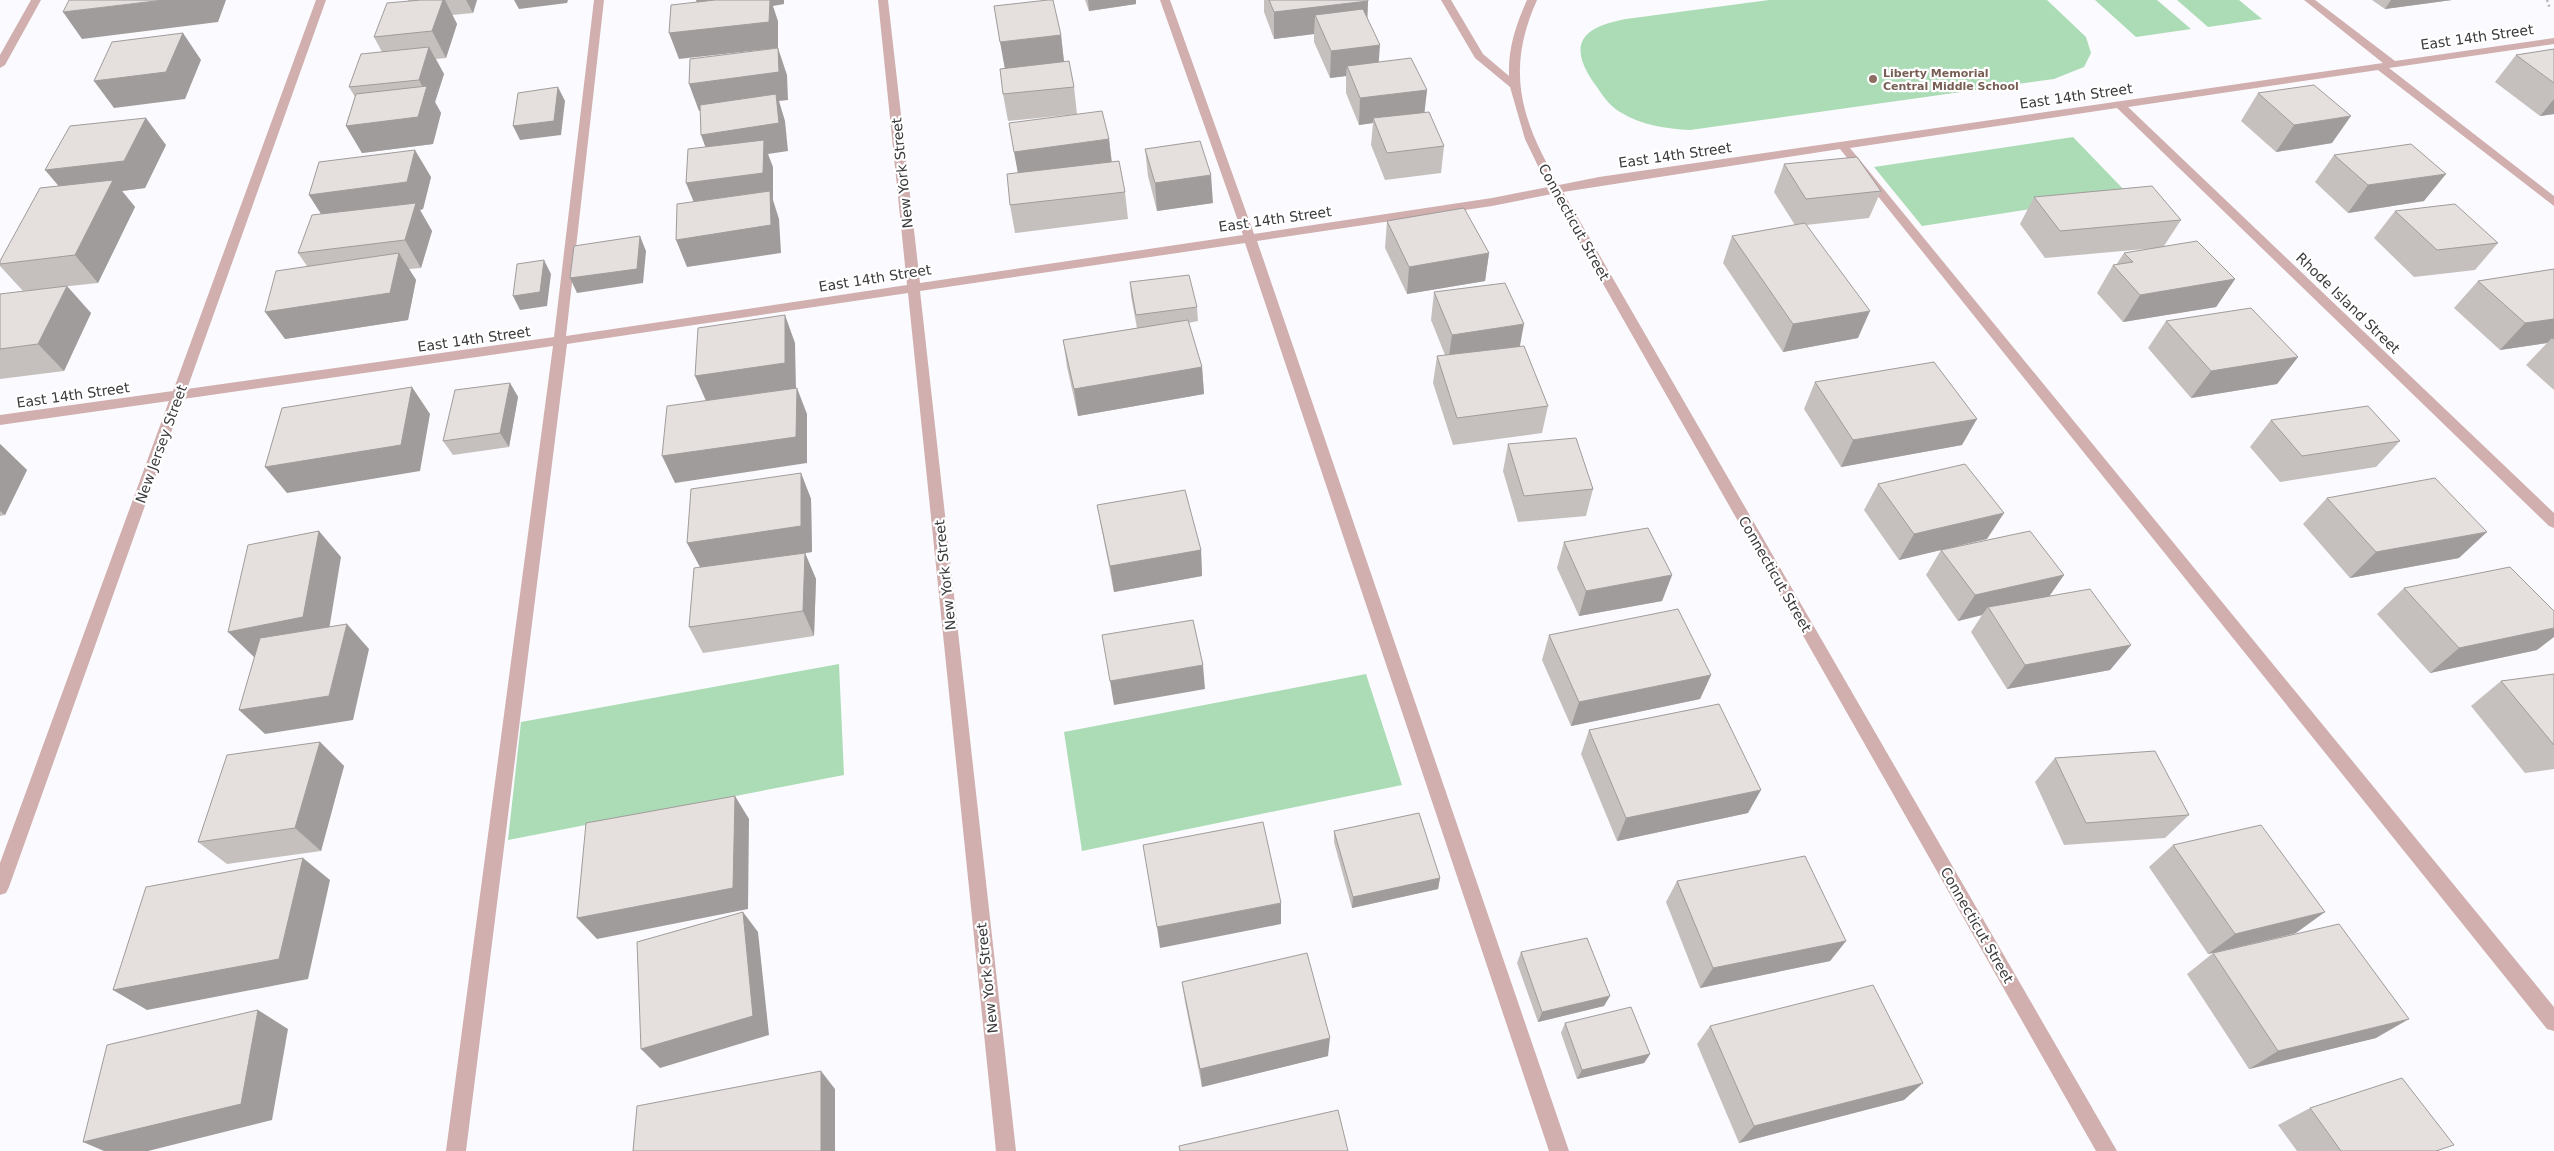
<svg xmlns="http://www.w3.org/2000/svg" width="2554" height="1151" viewBox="0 0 2554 1151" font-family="'DejaVu Sans',sans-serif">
<rect width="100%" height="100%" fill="#fbfaff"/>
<g fill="#acdcb6">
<path d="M1769 0H2047L2086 37 2091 53 2084 67 2054 79 1690 130C1666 129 1641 125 1620 112 1608 105 1602 94 1594 83 1567 44 1582 27 1626 19Z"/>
<path d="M2095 0H2157L2191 29 2136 37Z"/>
<path d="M2177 0H2239L2262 19 2208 27Z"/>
<path d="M2073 137 2128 194 1922 226 1874 167Z"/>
<path d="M839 664 844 775 508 840 521 722Z"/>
<path d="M1366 674 1402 785 1082 851 1064 732Z"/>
</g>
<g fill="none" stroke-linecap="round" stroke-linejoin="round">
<path stroke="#b4b3b7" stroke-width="2.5" stroke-dasharray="2 3" stroke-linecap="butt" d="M2547 0 2550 9"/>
<g fill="#d0afae" fill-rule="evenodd">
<path d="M31 0H41L5 65 0 68V55Z"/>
<path d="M316 0H326L187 389 554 337 594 0H604L566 336 907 285 878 0H888L920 283 1243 235 1160 0H1170L1254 234 1492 198 1548 187 1525 139 1510 87 1475 58 1441 0H1451L1483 54 1509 76C1508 48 1516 25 1527 0H1537C1505 71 1521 120 1559 185L1599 177 2383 63 2304 0H2315L2395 61 2554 38V44L2389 68 2554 196V206L2378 70 2128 107 2554 513V528L2549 526 2117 108 1850 148 2554 1007V1031L2547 1029 1840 149 1563 192 2117 1151H2096L1552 194 1492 206 1257 241 1569 1151H1549L1245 243 920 291 1016 1151H996L908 293 567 344 466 1151H446L553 346 183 399 9 887 6 893 0 895V863L169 401 0 425V415L173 391Z"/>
</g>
</g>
<g fill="#c5c0be">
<path d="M408 0H477L473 13 452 15 457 24 446 58 436 59 444 74 435 102 441 113 433 144 362 153 346 126 355 97 349 87 382 52 374 37 408 1Z"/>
<path d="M1085 0H1136V4L1089 11Z"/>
<path d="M1264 0H1368L1367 18 1379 62 1427 90 1424 112 1444 146 1441 173 1385 180 1371 145 1373 123 1359 125 1346 93V76L1330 78 1314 42V34L1274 39 1264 12Z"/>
<path d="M2372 0H2452L2385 9Z"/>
<path d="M994 6 1061 35 1064 62 1074 87 1077 114 1008 121 1003 94 1005 68Z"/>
<path d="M2554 49V114L2540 116 2495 82 2516 55Z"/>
<path d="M2258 93 2332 143 2276 152 2241 121Z"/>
<path d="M1009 123 1109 139 1112 162 1125 192 1128 219 1015 233 1010 205 1018 172Z"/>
<path d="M166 145 145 188 122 191 135 207 98 283 23 291 0 266V261L59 186Z"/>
<path d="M1145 149 1213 203 1157 211 1148 176Z"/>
<path d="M2334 155 2424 201 2348 213 2315 182Z"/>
<path d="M1784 164 1881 191 1869 218 1806 225 1858 338 1783 352 1723 263 1732 236 1795 225 1774 192Z"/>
<path d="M431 177 423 209 420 210 432 231 421 268 409 269 416 280 408 320 285 339 307 266 298 253 321 214 309 195Z"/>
<path d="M2034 197 2181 220 2164 246 2235 279 2216 307 2123 322 2097 293 2113 265H2116L2124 253 2156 248 2045 258 2020 224Z"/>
<path d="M2395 211 2498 243 2475 270 2414 277 2374 238Z"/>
<path d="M1387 221 1489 253 1485 281 1407 294 1385 248Z"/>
<path d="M2554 269V390L2526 365 2547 343 2500 350 2454 308 2478 281Z"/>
<path d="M1130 282 1197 307 1198 321 1188 323 1202 367 1204 394 1078 416 1067 367 1063 340 1137 328 1131 296Z"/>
<path d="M1434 292 1520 347 1548 406 1542 433 1453 445 1433 383 1437 356 1445 355 1431 320Z"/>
<path d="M0 294 91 313 64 371 0 379Z"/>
<path d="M2166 321 2298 357 2277 384 2191 398 2148 348Z"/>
<path d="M1815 382 1962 445 1841 467 1804 409Z"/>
<path d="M510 383 518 397 509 447 453 455 443 441Z"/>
<path d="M2271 420 2400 441 2376 467 2280 482 2250 447Z"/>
<path d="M0 444 27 470 5 515 0 516Z"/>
<path d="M1508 444 1593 489 1586 516 1518 522 1503 471Z"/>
<path d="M801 473 811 499 812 552 805 553 816 579 814 636 703 653 689 627 700 568Z"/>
<path d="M1878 484 1987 539 1956 546 2064 575 2049 596 2131 645 2110 670 2007 689 1971 632 1982 615 1958 621 1926 575 1941 550 1899 560 1864 510Z"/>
<path d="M2327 498 2459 558 2350 578 2303 524Z"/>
<path d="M1097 505 1201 550 1202 576 1114 592 1102 531Z"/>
<path d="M1564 542 1672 575 1662 601 1579 616 1557 568Z"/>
<path d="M2404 588 2537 650 2430 673 2377 614Z"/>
<path d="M1549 635 1711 675 1700 699 1571 726 1542 660Z"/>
<path d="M2554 674V769L2525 773 2471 706 2501 681Z"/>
<path d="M1589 730 1748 813 1617 841 1581 754Z"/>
<path d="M320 742 344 766 321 851 227 864 198 842Z"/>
<path d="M2055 758 2189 815 2165 838 2064 845 2035 782Z"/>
<path d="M1334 831 1440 878 1438 889 1352 908 1334 842Z"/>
<path d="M2173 845 2296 933 2208 954 2149 867Z"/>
<path d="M1677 881 1846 941 1830 961 1700 988 1666 902Z"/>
<path d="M1521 952 1604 1006 1538 1022 1517 963Z"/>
<path d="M2213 953 2376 1038 2249 1069 2187 974Z"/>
<path d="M1182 982 1328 1056 1202 1087 1185 1002Z"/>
<path d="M1565 1023 1650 1054 1644 1063 1577 1079 1561 1033Z"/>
<path d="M1710 1026 1904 1100 1739 1143 1697 1044Z"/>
<path d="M2310 1108 2440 1151H2297L2278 1125Z"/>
</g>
<g fill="#a09c9b">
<path d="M164 0H226L218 22 82 39 63 12Z"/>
<path d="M443 0H445L457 24 446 58 432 31Z"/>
<path d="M466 0H477L473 13Z"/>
<path d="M514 0H568L567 3 519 9Z"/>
<path d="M696 0H784V4L773 6 778 21V48L679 59 669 33 701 14Z"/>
<path d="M1088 0H1136V4L1089 11Z"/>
<path d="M2391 0H2452L2385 9Z"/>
<path d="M1368 1 1367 28 1315 15 1314 34 1274 39V12Z"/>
<path d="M183 33 201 60 185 99 114 108 94 81Z"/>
<path d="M1061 35 1064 62 1005 69 1000 42Z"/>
<path d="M1380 45 1378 72 1347 66 1346 76 1330 78 1331 51Z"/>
<path d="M429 47 444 74 435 102 441 113 433 144 362 153 346 126 425 91 419 80Z"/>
<path d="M778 48 787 75 788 100 779 101 785 121 788 151 768 154 773 167V200L779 219 781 253 687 267 676 240 697 210 686 183 711 162 701 135 777 101 699 111 689 84Z"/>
<path d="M558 87 565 101 561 135 520 140 513 126Z"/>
<path d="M1427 90 1424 117 1373 118V123L1359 125 1360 98Z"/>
<path d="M2554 99V114L2540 116Z"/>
<path d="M2351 116 2332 143 2276 152 2294 125Z"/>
<path d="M146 118 166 145 145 188 122 191 135 207 98 283 75 255 68 197 45 170Z"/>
<path d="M1109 139 1112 167 1019 179 1014 152Z"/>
<path d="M415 150 431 177 423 209 420 210 432 231 421 268 405 240 327 223 309 195Z"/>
<path d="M2446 174 2424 201 2348 213 2368 185Z"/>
<path d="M1211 175 1213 203 1157 211 1155 183Z"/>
<path d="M640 236 646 251 643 283 577 293 570 278Z"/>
<path d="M399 253 416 280 408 320 285 339 265 312Z"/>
<path d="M1489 253 1485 281 1407 294 1409 267Z"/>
<path d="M544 260 551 274 547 306 520 310 513 296Z"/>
<path d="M2235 279 2216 307 2123 322 2140 295Z"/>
<path d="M67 286 91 313 64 371 38 344Z"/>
<path d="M1870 311 1858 338 1783 352 1793 324Z"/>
<path d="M785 315 795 343 796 390 707 403 695 376Z"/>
<path d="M2554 319V340L2552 338 2547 343 2500 350 2525 323Z"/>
<path d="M1524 324 1519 351 1448 362 1452 335Z"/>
<path d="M2298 357 2277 384 2191 398 2211 371Z"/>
<path d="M1202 367 1204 394 1078 416 1074 389Z"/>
<path d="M510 383 518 397 509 447 500 433Z"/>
<path d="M412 387 430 414 420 471 287 493 265 467Z"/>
<path d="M797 388 807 414V463L675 483 662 456Z"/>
<path d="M1977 419 1962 445 1841 467 1853 440Z"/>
<path d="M0 444 27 470 5 515 0 511Z"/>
<path d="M801 473 811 499 812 552 805 553 816 579 814 636 803 611 701 569 687 543Z"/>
<path d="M2004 513 1987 539 1899 560 1914 534Z"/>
<path d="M319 531 341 557 327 642 254 657 228 632Z"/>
<path d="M2487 532 2459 558 2350 578 2376 552Z"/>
<path d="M1201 550 1202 576 1114 592 1110 566Z"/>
<path d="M1672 575 1662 601 1579 616 1586 591Z"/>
<path d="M2064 575 2046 601 1988 607 1982 615 1958 621 1975 595Z"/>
<path d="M347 624 369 649 353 720 265 734 239 710Z"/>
<path d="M2554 628V637L2537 650 2430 673 2459 648Z"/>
<path d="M2131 645 2110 670 2007 689 2025 665Z"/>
<path d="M1203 665 1205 689 1114 705 1110 681Z"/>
<path d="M1711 675 1700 699 1571 726 1579 702Z"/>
<path d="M320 742 344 766 321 851 295 828Z"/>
<path d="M1761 790 1748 813 1617 841 1626 818Z"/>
<path d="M735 796 749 819 748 909 597 939 577 918Z"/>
<path d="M303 858 330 880 308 979 147 1010 113 990Z"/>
<path d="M1440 878 1438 889 1352 908 1353 897Z"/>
<path d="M1281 903V924L1160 948 1157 927Z"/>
<path d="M743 912 758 932 769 1035 660 1068 641 1049Z"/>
<path d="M2325 912 2296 933 2208 954 2235 934Z"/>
<path d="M1846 941 1830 961 1700 988 1713 968Z"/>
<path d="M1610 996 1604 1006 1538 1022 1542 1012Z"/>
<path d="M258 1010 288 1029 272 1120 148 1151H104L83 1142Z"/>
<path d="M2409 1019 2376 1038 2249 1069 2278 1051Z"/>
<path d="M1330 1038 1328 1056 1202 1087 1200 1069Z"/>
<path d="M1650 1054 1644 1063 1577 1079 1582 1070Z"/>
<path d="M821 1071 835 1089V1151H821Z"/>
<path d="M1923 1083 1904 1100 1739 1143 1754 1126Z"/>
</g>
<g fill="#e5dfdd" stroke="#a09c9b">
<path d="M69 0H164L63 12Z"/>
<path d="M421 0H443L432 31 374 37 387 3Z"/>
<path d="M715 0H770L769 22 669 33 671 5Z"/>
<path d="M1048 0H1053L1061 35 1000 42 994 6Z"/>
<path d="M1269 0H1368V1L1274 12Z"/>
<path d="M1363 9 1380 45 1331 51 1315 15Z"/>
<path d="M183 33 166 72 94 81 112 42Z"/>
<path d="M429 47 419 80 349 87 361 54Z"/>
<path d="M778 48 779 72 689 84 690 59Z"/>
<path d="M2554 49V83L2516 55Z"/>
<path d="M1411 58 1427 90 1360 98 1347 66Z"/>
<path d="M1069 61 1074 87 1003 94 1000 69Z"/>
<path d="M2314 85 2351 116 2294 125 2258 93Z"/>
<path d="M427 86 418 117 346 126 356 94Z"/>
<path d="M558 87 554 121 513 126 518 93Z"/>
<path d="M776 94 779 123 701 135 700 105Z"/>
<path d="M1102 111 1109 139 1014 152 1009 123Z"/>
<path d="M1429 112 1444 146 1387 153 1373 118Z"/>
<path d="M146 118 124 161 45 170 70 126Z"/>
<path d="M764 140 763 173 686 183 688 149Z"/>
<path d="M1200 141 1211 175 1155 183 1145 149Z"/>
<path d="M2411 144 2446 174 2368 185 2334 155Z"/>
<path d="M415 150 407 182 309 195 319 162Z"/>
<path d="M1857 157 1881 191 1806 199 1784 164Z"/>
<path d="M1119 161 1125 192 1010 205 1007 174Z"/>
<path d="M113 180 75 255 0 264V261L40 188Z"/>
<path d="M2152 186 2181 220 2060 231 2034 197Z"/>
<path d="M770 191 771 225 676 240 677 204Z"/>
<path d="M416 203 405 240 298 253 312 215Z"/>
<path d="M2455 204 2498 243 2437 250 2395 211Z"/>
<path d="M1464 208 1489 253 1409 267 1387 221Z"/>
<path d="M1805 223 1870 311 1793 324 1732 236Z"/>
<path d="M640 236 637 269 570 278 574 246Z"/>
<path d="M2197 241 2235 279 2140 295 2113 265 2133 262 2124 253Z"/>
<path d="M399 253 390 293 265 312 276 271Z"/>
<path d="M544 260 540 292 513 296 517 264Z"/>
<path d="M2554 269V319L2525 323 2478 281Z"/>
<path d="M1189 275 1197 307 1136 315 1130 282Z"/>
<path d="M1505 283 1524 324 1452 335 1434 292Z"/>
<path d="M67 286 38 344 0 349V294Z"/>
<path d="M2251 308 2298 357 2211 371 2166 321Z"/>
<path d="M785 315V363L695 376 698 328Z"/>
<path d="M1188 320 1202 367 1074 389 1063 340Z"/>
<path d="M1524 346 1548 406 1457 418 1437 356Z"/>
<path d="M1934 362 1977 419 1853 440 1815 382Z"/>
<path d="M510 383 500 433 443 441 455 390Z"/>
<path d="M412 387 401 445 265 467 282 408Z"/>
<path d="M797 388 796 437 662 456 667 406Z"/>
<path d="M2368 406 2400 441 2302 456 2271 420Z"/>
<path d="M1576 438 1593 489 1524 496 1508 444Z"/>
<path d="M1965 464 2004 513 1914 534 1878 484Z"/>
<path d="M801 473V526L687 543 691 489Z"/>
<path d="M2435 478 2487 532 2376 552 2327 498Z"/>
<path d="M1185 490 1201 550 1110 566 1097 505Z"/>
<path d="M1648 528 1672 575 1586 591 1564 542Z"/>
<path d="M319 531 303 617 228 632 248 545Z"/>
<path d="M2030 531 2064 575 1975 595 1941 550Z"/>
<path d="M805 553 803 611 689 627 694 568Z"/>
<path d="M2510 567 2554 611V628L2459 648 2404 588Z"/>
<path d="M2090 589 2131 645 2025 665 1988 607Z"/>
<path d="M1678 609 1711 675 1579 702 1549 635Z"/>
<path d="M1193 620 1203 665 1110 681 1102 635Z"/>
<path d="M347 624 329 696 239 710 260 638Z"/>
<path d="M2554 674V745L2501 681Z"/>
<path d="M1719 704 1761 790 1626 818 1589 730Z"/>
<path d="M320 742 295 828 198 842 227 755Z"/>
<path d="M2155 751 2189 815 2086 823 2055 758Z"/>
<path d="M735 796 733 888 577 918 586 823Z"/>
<path d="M1419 813 1440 878 1353 897 1334 831Z"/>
<path d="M1263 822 1281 903 1157 927 1143 845Z"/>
<path d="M2261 825 2325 912 2235 934 2173 845Z"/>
<path d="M1805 856 1846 941 1713 968 1677 881Z"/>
<path d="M303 858 279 959 113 990 146 887Z"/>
<path d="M743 912 753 1016 641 1049 637 942Z"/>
<path d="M2339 924 2409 1019 2278 1051 2213 953Z"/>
<path d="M1587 938 1610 996 1542 1012 1521 952Z"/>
<path d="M1307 953 1330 1038 1200 1069 1182 982Z"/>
<path d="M1873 985 1923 1083 1754 1126 1710 1026Z"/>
<path d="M1631 1007 1650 1054 1582 1070 1565 1023Z"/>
<path d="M258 1010 241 1104 83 1142 107 1045Z"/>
<path d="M821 1071V1151H633L637 1106Z"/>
<path d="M2402 1078 2454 1145 2436 1151H2341L2310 1108Z"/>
<path d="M1338 1110 1348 1151H1180L1179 1146Z"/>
</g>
<circle fill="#8d6e63" stroke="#fff" stroke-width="2" cx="1873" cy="79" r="5"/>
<g text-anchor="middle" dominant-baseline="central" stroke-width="4.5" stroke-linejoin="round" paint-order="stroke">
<g font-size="11" font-weight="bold" fill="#785e54" stroke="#fff" text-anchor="start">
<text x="1883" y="73">Liberty Memorial<tspan x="1883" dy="13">Central Middle School</tspan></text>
</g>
<g font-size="14" fill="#3a3a3c" stroke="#fff">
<text transform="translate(2477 37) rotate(-8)">East 14th Street</text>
<text transform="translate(2076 96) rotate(-8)">East 14th Street</text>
<text transform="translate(1675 155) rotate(-8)">East 14th Street</text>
<text transform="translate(902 173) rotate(-96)">New York Street</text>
<text transform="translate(1275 219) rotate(-8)">East 14th Street</text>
<text transform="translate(1574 222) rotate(61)">Connecticut Street</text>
<text transform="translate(875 278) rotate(-9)">East 14th Street</text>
<text transform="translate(2348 303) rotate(44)">Rhode Island Street</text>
<text transform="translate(474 339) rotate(-8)">East 14th Street</text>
<text transform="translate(73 395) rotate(-8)">East 14th Street</text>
<text transform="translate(161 444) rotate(-70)">New Jersey Street</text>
<text transform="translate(1775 574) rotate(60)">Connecticut Street</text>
<text transform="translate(945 575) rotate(-96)">New York Street</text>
<text transform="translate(1977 925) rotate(60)">Connecticut Street</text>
<text transform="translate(987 978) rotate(-96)">New York Street</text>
</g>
</g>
</svg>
